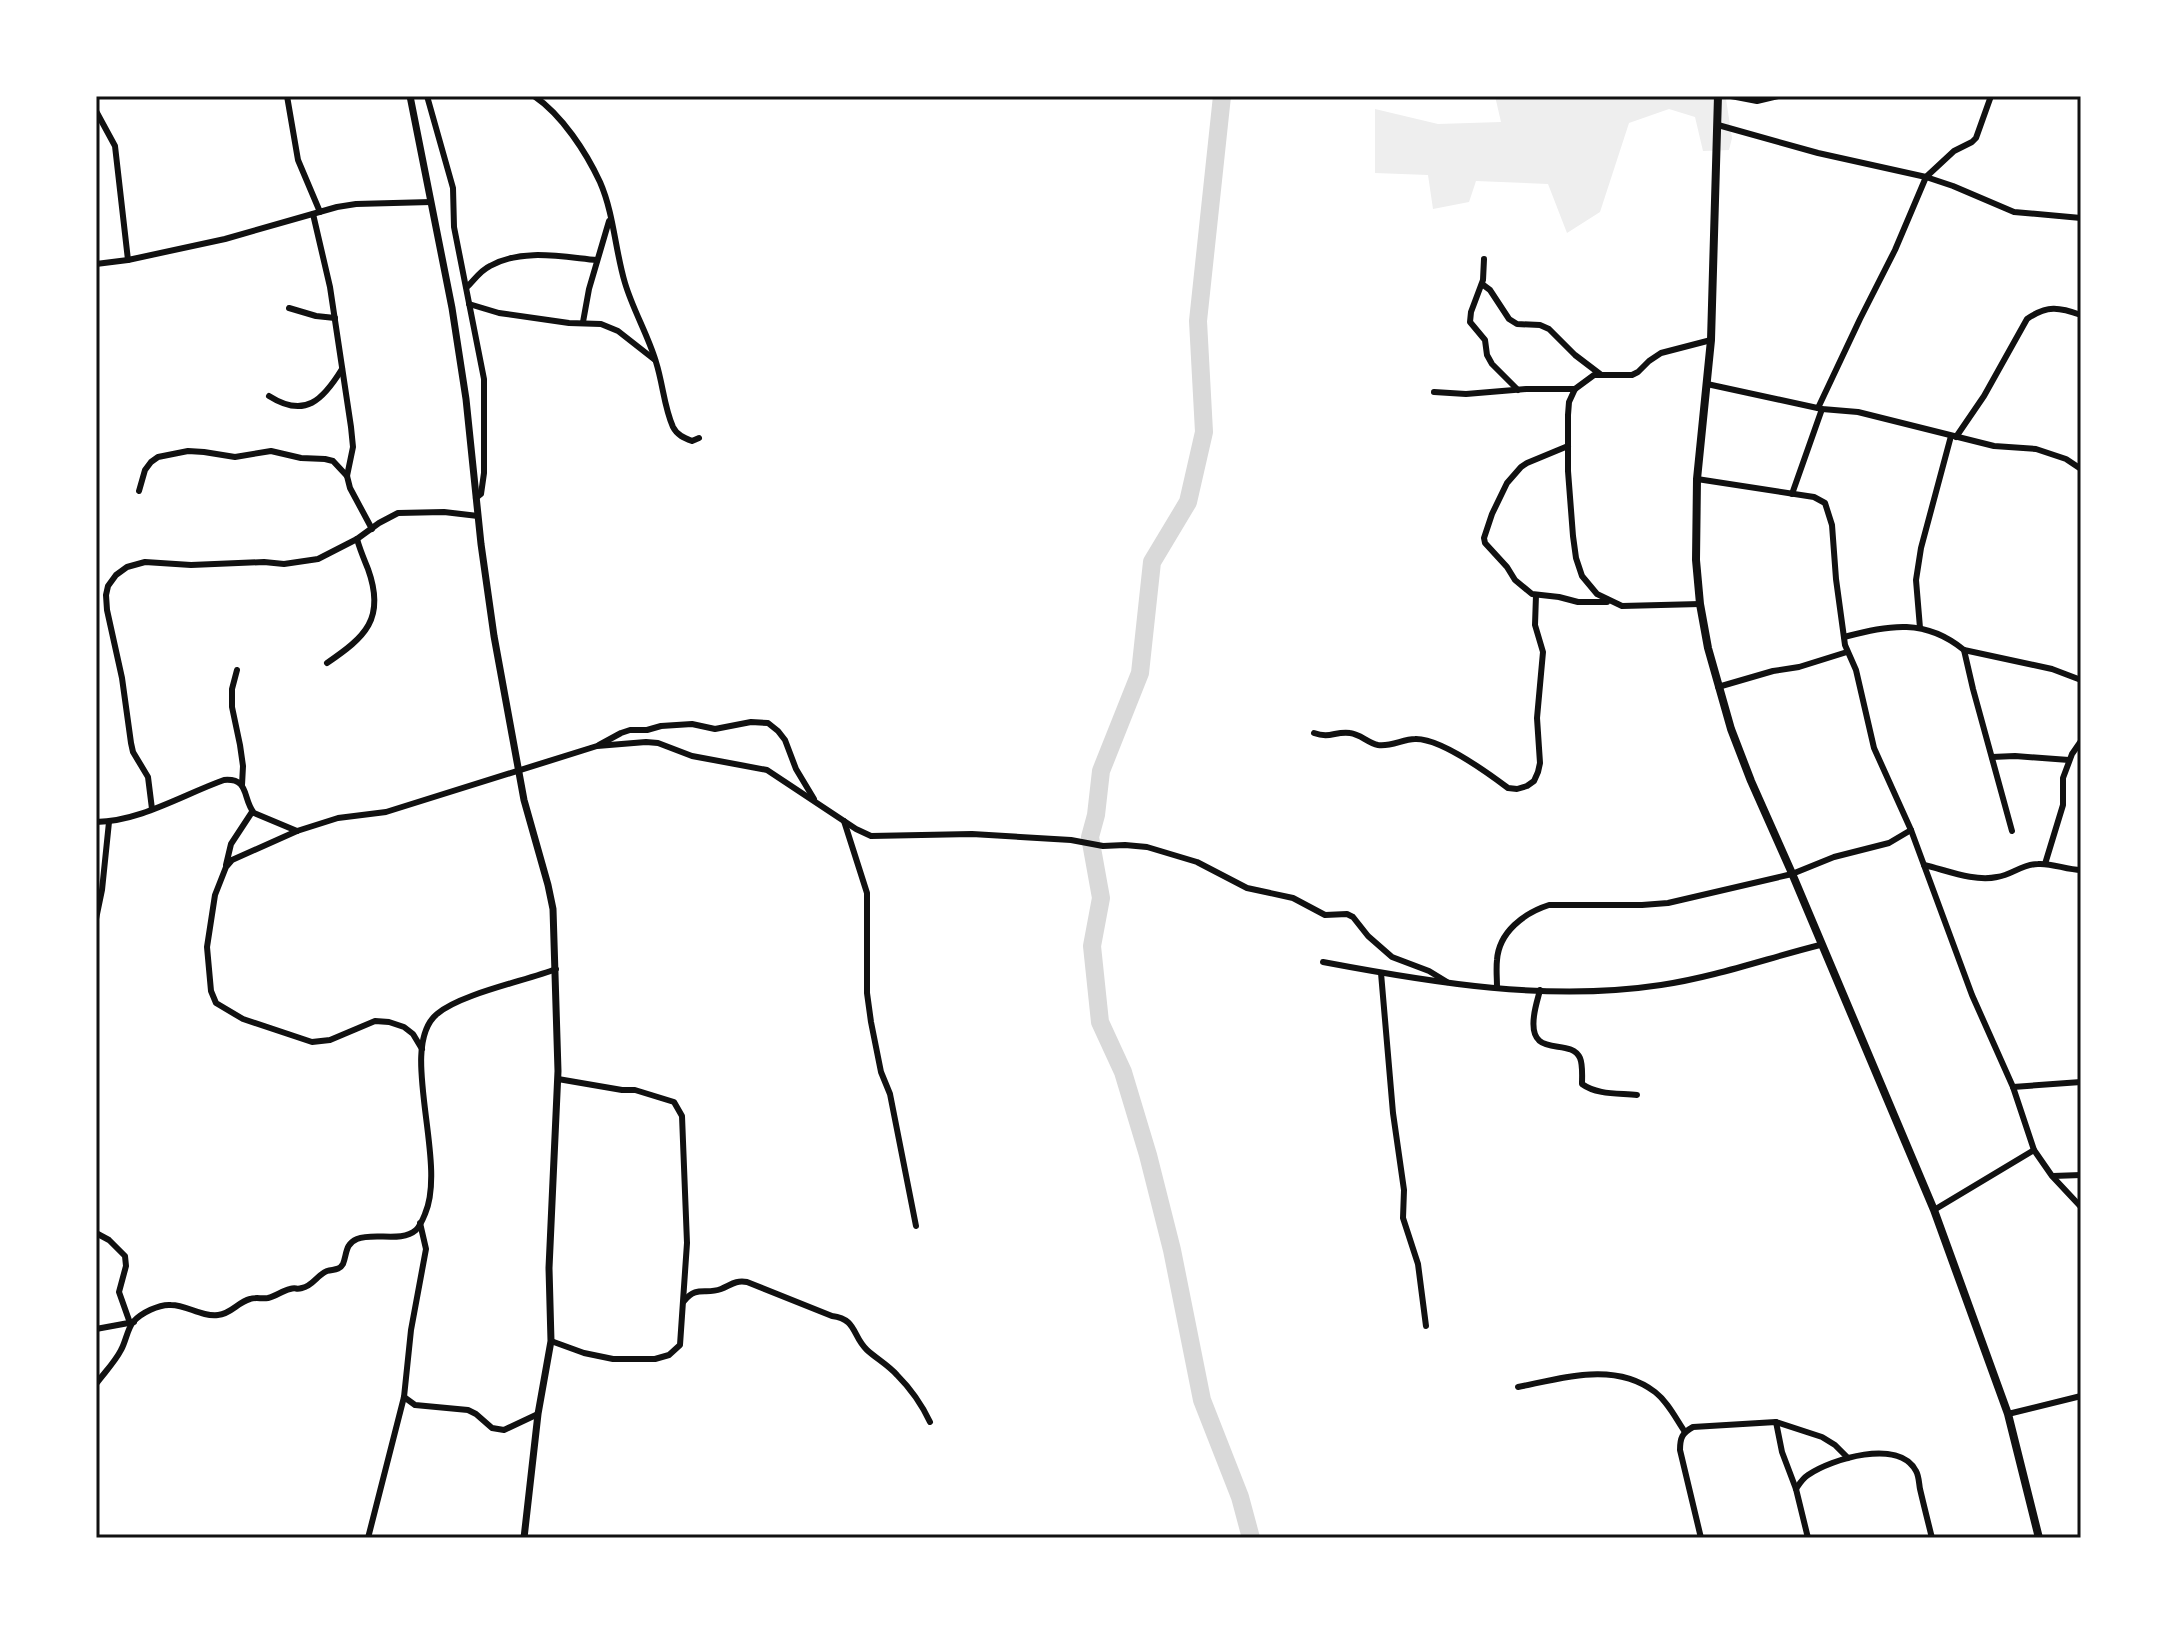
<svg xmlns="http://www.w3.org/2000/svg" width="2177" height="1634" viewBox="0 0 2177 1634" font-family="Overpass,sans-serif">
<rect width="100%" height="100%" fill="#fff"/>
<path fill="#eee" d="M1495 96H1719L1726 99 1732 138 1729 150 1703 151 1695 117 1669 109 1629 123 1600 212 1567 233 1548 184 1476 181 1469 202 1433 209 1428 175 1375 173V109L1438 124 1501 122Z"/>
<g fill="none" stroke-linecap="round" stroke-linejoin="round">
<path stroke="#d9d9d9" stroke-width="18" d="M1222 96 1198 321 1204 432 1188 502 1152 562 1140 673 1101 771 1096 815 1090 837 1101 898 1092 946 1100 1022 1123 1072 1148 1155 1172 1250 1202 1400 1240 1497 1251 1538"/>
<g stroke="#111" stroke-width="6">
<path d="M287 96 298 160 320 212"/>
<path d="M427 96 453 188 454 227 484 379V473L481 494 476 498"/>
<path d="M534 96C562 115 586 152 600 182 614 214 615 250 625 283 633 310 648 335 656 362 663 384 664 407 673 427 677 435 684 438 692 441L699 438"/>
<path d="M1731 96 1757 101 1778 96"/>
<path d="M96 111 115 146 128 260"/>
<path d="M1718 125 1818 153 1926 177 1953 186 2014 212 2081 218"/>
<path d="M313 214 330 287 351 427 353 447 347 476 350 488 372 529"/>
<path d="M1484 259 1483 280 1471 312 1470 322 1485 340 1487 355 1492 364 1518 390"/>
<path d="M96 264 128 260 225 239 337 207 356 204 431 202"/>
<path d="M1482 284 1490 290 1509 319 1517 324 1540 325 1549 329 1575 355 1600 374"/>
<path d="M467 287C474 280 481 270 490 266 522 248 563 257 597 260"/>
<path d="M469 304 499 313 569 323 601 324 618 331 655 360"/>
<path d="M289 308 316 316 335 318"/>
<path d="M583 322 589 289 609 221"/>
<path d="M1707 384 1822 409 1858 412 1994 446 2036 449 2066 459 2081 469"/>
<path d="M1434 392 1466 394 1526 389H1575"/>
<path d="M269 396C305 419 323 400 342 369"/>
<path d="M1818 408 1860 319 1895 250 1926 177 1954 151 1972 142 1976 138 1991 96"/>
<path d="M1956 437 1984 396 2027 319C2047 305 2059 307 2081 315"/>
<path d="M1568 446 1527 463 1521 467 1507 483 1492 514 1484 538 1485 543 1507 567 1515 580 1532 594 1559 597 1578 602H1607"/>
<path d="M1697 479 1814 497 1825 503 1832 525 1836 579 1845 645 1856 670 1874 748 1911 830 1972 995 2013 1087 2034 1150 2052 1176 2081 1207"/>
<path d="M139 491 145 470 151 462 158 457 188 451 204 452 235 457 271 451 301 458 325 459 333 461 347 476"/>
<path d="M1792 494 1822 409"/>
<path d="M1700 604 1622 606 1597 594 1582 576 1576 558 1573 536 1568 471V415L1569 402 1575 389 1594 375H1632L1638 372 1649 361 1661 353 1711 340"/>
<path d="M1920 628 1916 580 1921 548 1951 436"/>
<path d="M1844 637C1890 625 1925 618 1964 650L1973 689 2012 831"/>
<path d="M1964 650 2052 669 2081 680"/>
<path d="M327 663C365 637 386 619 368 569 364 559 360 550 357 539"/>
<path d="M237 670 232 689V707L240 745 243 766 242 785"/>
<path d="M1718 687 1773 671 1799 667 1847 652"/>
<path d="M1314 733C1330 739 1335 731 1350 733 1360 734 1368 743 1378 745 1391 747 1403 739 1415 739 1440 738 1488 773 1508 788L1517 789 1527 786 1534 781 1538 772 1540 763 1537 718 1543 652 1535 625 1536 595"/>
<path d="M599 745 621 733 630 730H647L661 726 692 724 715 729 751 722 768 723 778 731 785 740 796 769 814 799"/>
<path d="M1992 757 2015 756 2069 760"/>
<path d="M152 809 148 777 133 752 131 743 122 678 107 610 106 595 108 586 116 575 127 567 145 562 191 565 264 562 284 564 318 559 357 539 379 523 398 513 444 512 478 516"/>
<path d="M844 821 867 893V993L871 1022 881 1072 890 1094 916 1226"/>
<path d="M96 822C141 821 182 795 224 780 250 778 242 798 254 813L297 831"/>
<path d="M2045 864 2063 805V778L2072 754 2081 741"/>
<path d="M226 865 231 844 252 812"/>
<path d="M1924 865C1946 870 1974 882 1997 877 2012 875 2022 864 2038 864 2053 863 2066 870 2081 870"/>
<path d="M96 919 102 890 109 822"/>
<path d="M1323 962C1434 983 1549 1002 1661 985 1715 977 1768 958 1820 945"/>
<path d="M1381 973 1393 1113 1404 1190 1403 1218 1418 1264 1426 1326"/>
<path d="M1497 987C1497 978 1496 969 1497 960 1499 932 1524 913 1549 905H1642L1668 903 1792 874 1834 857 1889 843 1911 830"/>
<path d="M1540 990C1538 998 1535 1007 1534 1016 1528 1061 1570 1036 1580 1058 1583 1065 1582 1076 1582 1084 1597 1095 1619 1093 1637 1095"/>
<path d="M422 1049 413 1034 404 1027 389 1022 375 1021 330 1040 312 1042 243 1019 216 1003 211 991 207 947 215 895 226 867 232 860 297 831 338 818 386 812 597 746 646 742 658 743 692 756 767 770 856 829 871 836 972 834 1071 840 1103 846 1125 845 1147 847 1197 862 1247 888 1293 898 1325 915 1347 914 1353 917 1368 936 1392 957 1429 971 1447 982"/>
<path d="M2013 1087 2081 1082"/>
<path d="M2053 1176 2081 1175"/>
<path d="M1934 1210 2034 1150"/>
<path d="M96 1233 109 1240 125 1256 126 1266 119 1292 130 1323"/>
<path d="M684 1301C697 1285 705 1295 721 1289 731 1285 735 1280 747 1282L832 1316C857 1319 852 1336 867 1350 877 1359 888 1365 897 1375 911 1389 922 1405 930 1422"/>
<path d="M96 1329 134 1322"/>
<path d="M551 1341 584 1353 613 1359H655L669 1355 680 1345 687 1243 682 1116 674 1102 635 1090H622L558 1079"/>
<path d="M96 1384C104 1373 115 1362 121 1350 126 1341 127 1330 133 1322 141 1313 159 1304 171 1305 187 1305 201 1317 218 1315 231 1314 238 1302 250 1299 255 1297 262 1299 268 1298 276 1296 282 1291 290 1289 297 1287 295 1290 302 1288 313 1286 317 1275 327 1271 333 1269 339 1271 343 1264 347 1254 345 1244 357 1239 375 1232 401 1243 416 1230 420 1226 423 1219 425 1214 448 1161 397 1047 437 1014 460 994 525 981 556 969"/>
<path d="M1518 1387C1563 1378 1615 1361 1655 1392 1668 1402 1676 1419 1685 1432"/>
<path d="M404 1397 415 1405 468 1410 476 1414 492 1428 504 1430 538 1414"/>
<path d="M2008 1414 2081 1396"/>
<path d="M1776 1422 1782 1452 1796 1489 1808 1538"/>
<path d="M1796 1489C1800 1483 1802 1479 1808 1475 1831 1459 1899 1438 1916 1471 1919 1476 1919 1484 1920 1489 1924 1506 1928 1522 1932 1538"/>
<path d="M368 1538 404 1397 411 1330 426 1249 420 1223"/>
<path d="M1701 1538 1680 1450C1680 1438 1682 1433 1693 1427L1776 1422 1822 1437 1835 1445 1848 1458"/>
</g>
<path stroke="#111" stroke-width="7" d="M410 96 452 308 466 399 481 544 494 636 524 800 548 885 553 909 558 1071 549 1268 551 1341 538 1414 524 1538"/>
<path stroke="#111" stroke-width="8" d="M1718 96 1711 340 1697 479 1696 560 1700 604 1708 648 1731 729 1751 781 1791 871 1934 1210 2008 1414 2039 1538"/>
</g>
<rect width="2177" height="1634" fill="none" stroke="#ffffff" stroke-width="196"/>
<rect x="98" y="98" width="1981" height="1438" fill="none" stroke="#111" stroke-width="3"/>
</svg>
